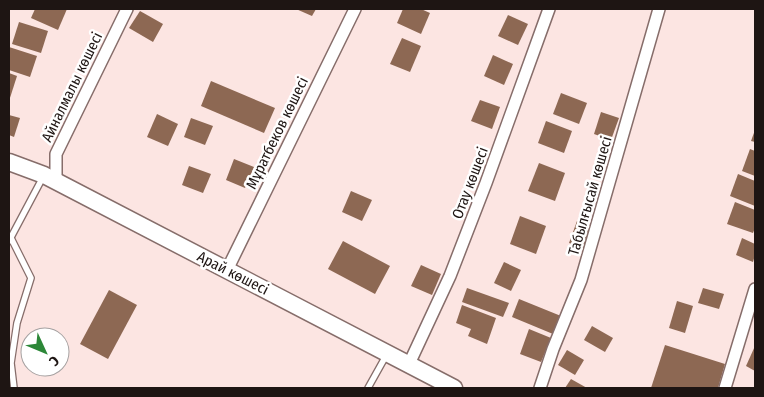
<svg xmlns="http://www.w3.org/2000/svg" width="764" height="397" viewBox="0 0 764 397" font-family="'Fira Sans Condensed',sans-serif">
<rect width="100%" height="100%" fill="#fce5e2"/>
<g fill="#8d6853">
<path d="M35 9H67L58 30 31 18Z"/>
<path d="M296 9H316L312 16Z"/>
<path d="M403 9H421L430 13 421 34 397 23Z"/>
<path d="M140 11 163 24 153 42 129 28Z"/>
<path d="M508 15 528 24 518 45 498 36Z"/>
<path d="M19 22 48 31 41 53 12 44Z"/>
<path d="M402 38 421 46 410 72 390 64Z"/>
<path d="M9 47 37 56 30 77 9 70Z"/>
<path d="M493 55 513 64 504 85 484 76Z"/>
<path d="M9 73 17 76 9 101Z"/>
<path d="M211 81 275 108 264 133 201 106Z"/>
<path d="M561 93 587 103 579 124 553 114Z"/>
<path d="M480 100 500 107 492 129 471 121Z"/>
<path d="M601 112 619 118 611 140 594 134Z"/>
<path d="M157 114 178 124 168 146 147 137Z"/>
<path d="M9 115 20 118 14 137 9 135Z"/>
<path d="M191 118 213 126 205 145 184 137Z"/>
<path d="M546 121 572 131 564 153 538 143Z"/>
<path d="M755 130V142L751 141Z"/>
<path d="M750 149 755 151V176L742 171Z"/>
<path d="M234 159 254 167 251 174 256 176 252 185 247 183 245 188 226 180Z"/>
<path d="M539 163 565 173 555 201 528 191Z"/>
<path d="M189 166 211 174 203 193 182 185Z"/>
<path d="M738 174 755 181V206L730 196Z"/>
<path d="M351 191 372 200 362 221 342 212Z"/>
<path d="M735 202 755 210V228L753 233 727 224Z"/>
<path d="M520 216 546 226 536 254 510 244Z"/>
<path d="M577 221 595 227 587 249 569 243Z"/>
<path d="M742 238 755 244V255L753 262 736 255Z"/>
<path d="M343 241 390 266 375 294 328 269Z"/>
<path d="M504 262 521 270 511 291 494 283Z"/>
<path d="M421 265 441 274 432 295 411 286Z"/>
<path d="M467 288 509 303 503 317 462 302Z"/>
<path d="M703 288 724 294 719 309 698 303Z"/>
<path d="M109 290 137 305 108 359 80 344Z"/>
<path d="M519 299 561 316 553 334 512 317Z"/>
<path d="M677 301 693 306 685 333 669 328Z"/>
<path d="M462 305 496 318 487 344 468 336 471 329 456 323Z"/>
<path d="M592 326 613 338 605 352 584 340Z"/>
<path d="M529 329 551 338 541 362 520 354Z"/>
<path d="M665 345 725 364 718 388H651Z"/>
<path d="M755 346V371L746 366Z"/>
<path d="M567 350 584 360 575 375 558 365Z"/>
<path d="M571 379 587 388H565Z"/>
</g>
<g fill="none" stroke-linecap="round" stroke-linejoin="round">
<defs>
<g id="lane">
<path d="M11 238 31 278 17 323 11 363 14 388"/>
<path d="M9 241 43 177"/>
<path d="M368 388 387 354"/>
</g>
<g id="street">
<path d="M56 181V154L127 9"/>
<path d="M227 270 355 9"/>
<path d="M409 364 450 276 486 183 549 9"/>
<path d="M540 388 553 349 581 280 659 9"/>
<path d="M725 388 755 289"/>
</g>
<path id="secondary" d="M9 162 44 175 454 388"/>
</defs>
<use href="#lane" stroke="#866d6a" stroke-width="8"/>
<use href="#street" stroke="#866d6a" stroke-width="14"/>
<use href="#secondary" stroke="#866d6a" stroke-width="19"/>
<use href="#lane" stroke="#fff" stroke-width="5.5"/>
<use href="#street" stroke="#fff" stroke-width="11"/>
<use href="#secondary" stroke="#fff" stroke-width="16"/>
</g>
<g text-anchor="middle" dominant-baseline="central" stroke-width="5" stroke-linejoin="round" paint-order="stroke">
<g font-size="15" fill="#1e1513" stroke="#fff">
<text transform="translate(72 87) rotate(-64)">Айналмалы көшесі</text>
<text transform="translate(277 133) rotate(-64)">Мұратбеков көшесі</text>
<text transform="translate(470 183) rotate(-69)">Отау көшесі</text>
<text transform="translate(590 196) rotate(-74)">Табылғысай көшесі</text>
<text transform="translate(233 273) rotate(27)">Арай көшесі</text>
</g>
</g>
<rect width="764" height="397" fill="none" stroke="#1e1513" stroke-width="20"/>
<g transform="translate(45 352) rotate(134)"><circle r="24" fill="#ffffff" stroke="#a5a1a1"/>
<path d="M0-4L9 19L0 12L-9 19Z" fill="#2c8738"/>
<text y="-8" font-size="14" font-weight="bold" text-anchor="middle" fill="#1e1513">С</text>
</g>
</svg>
